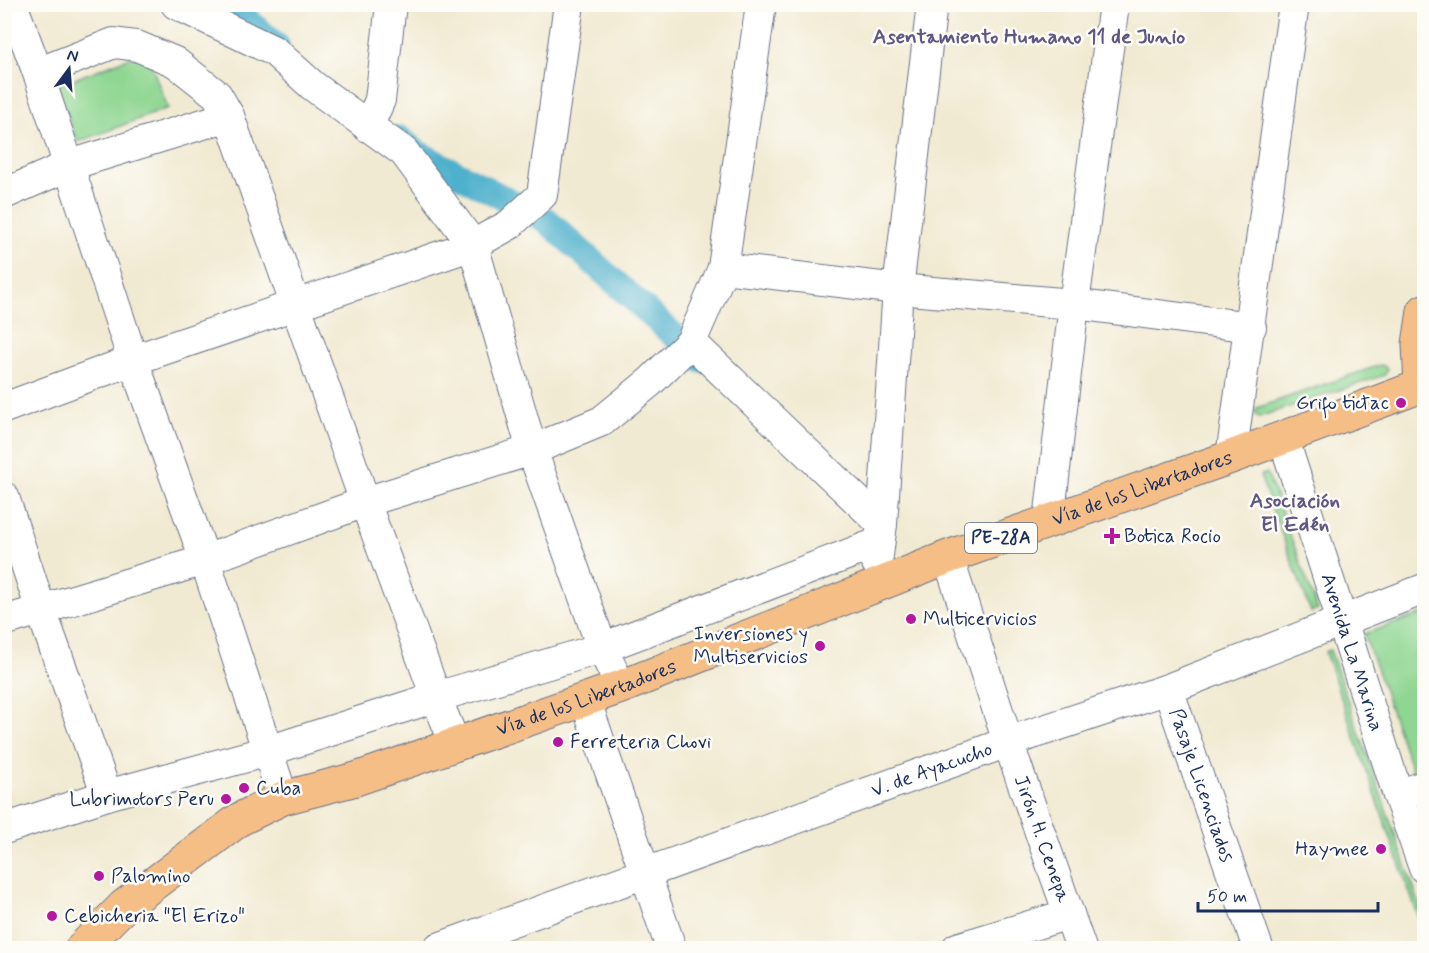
<svg xmlns="http://www.w3.org/2000/svg" width="1429" height="953" viewBox="0 0 1429 953" font-family="Mynerve,sans-serif">
<rect width="100%" height="100%" fill="#fdfcf7"/>
<filter id="ink" filterUnits="userSpaceOnUse"><feTurbulence type="fractalNoise" baseFrequency=".0167" numOctaves="2"/><feDisplacementMap in="SourceGraphic" scale="12" xChannelSelector="R" yChannelSelector="G"/><feConvolveMatrix kernelMatrix="1 2 1 2 8 2 1 2 1" color-interpolation-filters="sRGB"/></filter>
<filter id="wash" filterUnits="userSpaceOnUse"><feTurbulence type="fractalNoise" baseFrequency=".008" numOctaves="4" result="noise"/><feDisplacementMap in="SourceGraphic" scale="24" xChannelSelector="R" yChannelSelector="G"/><feGaussianBlur stdDeviation="1.35" result="paint"/><feColorMatrix in="noise" values="0 0 0 0 0 0 0 0 0 0 0 0 0 0 0 0 0 1.4 0 .05"/><feComposite in="paint" operator="in"/></filter>
<g filter="url(#wash)">
<rect width="100%" height="100%" fill="#f1ead2"/>
<g fill="#8ed691" stroke="#548278" stroke-width="1.5">
<path d="M146 51 168 108 78 142 56 86Z"/>
<path d="M1380 365 1384 366 1387 369 1385 375 1259 417 1256 415 1255 411 1257 408Z"/>
<path d="M1267 473 1318 610 1311 612 1260 476Z"/>
<path d="M1424 613V785L1418 787 1364 634Z"/>
<path d="M1330 650 1424 917V933L1325 652Z"/>
</g>
<g fill="none" stroke-linecap="round" stroke-linejoin="round">
<g stroke="#4db0cc" stroke-width="26">
<path d="M222 4 244 17 277 46"/>
<path d="M399 138 416 152 546 220 701 360"/>
</g>
</g>
</g>
<g filter="url(#ink)">
<g fill="none" stroke-linecap="round" stroke-linejoin="round">
<defs>
<g id="minor">
<path d="M12 4 38 73 133 360 205 560 283 798"/>
<path d="M176 4 274 51 313 86 404 152 473 245 532 450 602 648 621 687"/>
<path d="M38 73 114 43 137 46 175 62 217 95 229 116 365 502 436 697 455 744"/>
<path d="M368 127 380 100 391 4"/>
<path d="M4 194 70 165 229 116"/>
<path d="M723 268 898 289 1074 304 1251 327"/>
<path d="M691 342 882 524"/>
<path d="M4 408 133 360 473 245 509 225 542 195 569 4"/>
<path id="s1" d="M1283 437 1398 795 1424 868"/>
<path d="M1231 457 1294 4"/>
<path d="M4 497 41 610 107 795"/>
<path d="M1049 521 1074 304 1114 4"/>
<path id="s2" d="M948 557 1008 742 1081 948"/>
<path d="M877 563 882 524 898 289 932 4"/>
<path d="M4 621 205 560 365 502 532 450 602 421 650 382 691 342 723 268 761 4"/>
<path id="s3" d="M1168 689 1258 948"/>
<path d="M585 699 671 948"/>
<path d="M1398 795 1424 786"/>
<path d="M4 829 107 795 268 751 436 697 602 648 878 543"/>
<path id="s4" d="M438 948 1008 742 1168 689 1424 589"/>
<path d="M957 948 1069 914"/>
</g>
<g id="highway">
<path d="M1421 386 1419 344 1424 311"/>
<path id="s5" d="M82 948 124 906 240 819 283 798 356 779 621 687 948 557 1231 457 1424 385"/>
</g>
</defs>
<use href="#minor" stroke="#667087" stroke-width="32"/>
<use href="#highway" stroke="#667087" stroke-width="35"/>
<use href="#minor" stroke="#fff" stroke-width="30"/>
<use href="#highway" stroke="#f6be87" stroke-width="33"/>
</g>
</g>
<g fill="#b5179e" stroke="#fdfcf7" stroke-width="2">
<circle cx="1401" cy="403" r="6"/>
<path d="M1109 527h6v6h6v6h-6v6h-6v-6h-6v-6h6z"/>
<circle cx="911" cy="619" r="6"/>
<circle cx="820" cy="646" r="6"/>
<circle cx="558" cy="742" r="6"/>
<circle cx="244" cy="788" r="6"/>
<circle cx="226" cy="799" r="6"/>
<circle cx="1381" cy="849" r="6"/>
<circle cx="99" cy="876" r="6"/>
<circle cx="52" cy="916" r="6"/>
</g>
<g text-anchor="middle" dominant-baseline="central" stroke-width="5" stroke-linejoin="round" paint-order="stroke">
<rect fill="#fdfcf7" stroke="#5f6c8c" stroke-width="1.5" x="965" y="523" width="72" height="30" rx="4.5"/>
<g font-size="18" font-weight="bold" fill="#1b2f5e">
<text x="1001" y="538">PE-28A</text>
</g>
<g font-size="20" fill="#1b2f5e" stroke="#fdfcf7" text-anchor="start">
<text x="1389" y="403" text-anchor="end">Grifo tictac</text>
<text x="1124" y="536">Botica Rocio</text>
<text x="923" y="619">Multicervicios</text>
<text x="808" y="634" text-anchor="end">Inversiones y<tspan x="808" dy="23">Multiservicios</tspan></text>
<text x="570" y="742">Ferreteria Chovi</text>
<text x="256" y="788">Cuba</text>
<text x="214" y="799" text-anchor="end">Lubrimotors Peru</text>
<text x="1369" y="849" text-anchor="end">Haymee</text>
<text x="111" y="876">Palomino</text>
<text x="64" y="916">Cebicheria "El Erizo"</text>
</g>
<g font-size="20" fill="#1b2f5e" stroke="#fdfcf7">
<text stroke="none"><textPath href="#s5" startOffset="1166">Vía de los Libertadores</textPath></text>
<text stroke="none"><textPath href="#s1" startOffset="226">Avenida La Marina</textPath></text>
<text stroke="none"><textPath href="#s5" startOffset="572">Vía de los Libertadores</textPath></text>
<text stroke="none"><textPath href="#s4" startOffset="525">V. de Ayacucho</textPath></text>
<text stroke="none"><textPath href="#s3" startOffset="102">Pasaje Licenciados</textPath></text>
<text stroke="none"><textPath href="#s2" startOffset="297">Jirón H. Cenepa</textPath></text>
</g>
<g font-size="21" font-weight="bold" fill="#605884" stroke="#fdfcf7">
<text x="1029" y="37">Asentamiento Humano 11 de Junio</text>
<text x="1295" y="501">Asociación<tspan x="1295" dy="24">El Edén</tspan></text>
</g>
</g>
<rect width="1429" height="953" fill="none" stroke="#fdfcf7" stroke-width="24"/>
<g transform="translate(69 69) rotate(16)" stroke="#fdfcf7" stroke-width="4.5" paint-order="stroke">
<path d="M0-4.5L10 22L0 15L-10 22Z" fill="#1b2f5e"/>
<text y="-9" font-size="16" font-weight="bold" text-anchor="middle" fill="#1b2f5e">N</text>
</g>
<path d="M1198 902v9h180v-9" fill="none" stroke="#1b2f5e" stroke-width="3"/>
<text x="1207" y="902" font-size="18" fill="#1b2f5e" stroke="#fdfcf7" stroke-width="4.5" paint-order="stroke">50 m</text>
</svg>
